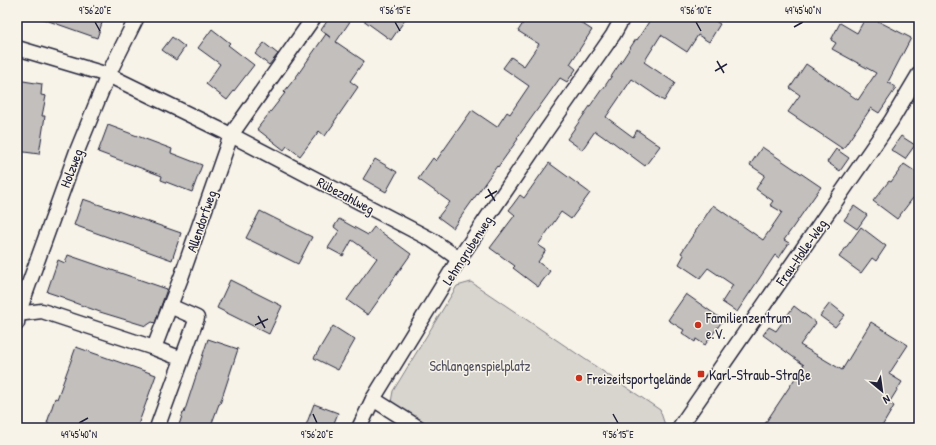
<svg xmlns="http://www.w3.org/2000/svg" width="936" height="445" viewBox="0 0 936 445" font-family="'Patrick Hand',sans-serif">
<rect width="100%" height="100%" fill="#f7f3e8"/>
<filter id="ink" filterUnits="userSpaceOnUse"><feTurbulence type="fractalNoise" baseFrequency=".025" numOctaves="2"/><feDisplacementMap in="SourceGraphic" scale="8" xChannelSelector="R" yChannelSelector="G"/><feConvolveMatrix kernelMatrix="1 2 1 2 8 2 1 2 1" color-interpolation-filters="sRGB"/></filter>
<g filter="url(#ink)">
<path fill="#d8d5cf" stroke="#7d7c85" d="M471 282 660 410 665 425 662 428H434L391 402 393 391 457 286Z"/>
<g fill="#c2bfbd" stroke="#22223b">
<path d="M44 17H104L97 38 43 19Z"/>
<path d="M330 17H353L336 42 364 61 350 81 358 87 334 122H335L325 136 319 131 300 156 287 146 284 150 257 129 285 93 284 92 296 77 326 34 331 38 321 30Z"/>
<path d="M359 17H407L391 40Z"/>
<path d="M527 17H572L592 30 570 64 576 69 567 82 560 78 517 138 518 139 498 167 497 166 453 228 438 217 450 202 418 179 433 158 436 161 472 110 497 127 507 112 510 114 529 86 503 68 511 57 524 66 539 44 518 31Z"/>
<path d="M652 17H709L720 24 709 42 698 35 687 52 661 35 644 62 675 83 664 101 632 79 606 117 633 137 637 130 660 146 645 166 606 137 605 138 595 131 582 150 567 139 602 89H603L636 39 637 40Z"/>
<path d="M866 17H870L911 38 888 82 896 88 879 113 871 108 843 149 788 112 800 95 790 88 806 64 858 100 876 73 832 49 836 43 831 40 840 23 857 33Z"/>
<path d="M212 29 230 43 228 45 254 65 227 100 206 84 220 64 198 48Z"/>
<path d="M172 37 185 47 176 60 162 50Z"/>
<path d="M264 43 278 54 269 65 255 54Z"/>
<path d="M17 80 42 84 41 95 46 96 42 116H45L39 154 17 151Z"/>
<path d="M108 125 172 149 171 153 202 165 192 192 161 180 162 176 98 152Z"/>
<path d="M901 136 915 145 905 159 891 150Z"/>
<path d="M762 147 821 187 784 240 789 243 779 258 775 255 737 312 722 302 733 285 708 268 700 278 679 264 684 255 681 253 713 205 763 240 782 212 770 205 773 201 756 189 765 175 750 165Z"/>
<path d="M836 149 849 158 840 171 827 162Z"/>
<path d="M375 159 397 172 386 192 363 179Z"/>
<path d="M549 163 590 193 571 219 561 212 538 245 546 250 538 262 550 271 538 287 513 268 515 266 490 248 515 215 509 210 520 195 524 198Z"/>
<path d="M904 164 919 174V203L913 198 897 219 873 201 889 181 891 182Z"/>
<path d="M83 199 181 233 172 260 74 225Z"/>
<path d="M854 206 867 215 857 229 844 220Z"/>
<path d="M260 211 312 237 298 264 246 238Z"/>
<path d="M339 219 368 235 374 227 411 254 368 315 347 300 377 258 352 240 343 256 328 248 339 231 334 227Z"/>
<path d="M861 227 886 246 876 261 872 258 861 273 839 257Z"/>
<path d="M68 255 167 289 155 323 152 322 146 326 100 312 64 299 65 298 47 292 58 260 65 263Z"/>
<path d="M230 280 282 306 269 334 217 308Z"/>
<path d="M686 294 723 320 705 345 696 339 695 342 682 333 684 330 668 320Z"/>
<path d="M830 303 845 315 835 327 820 316Z"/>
<path d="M794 306 816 323 800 345 842 370 871 322 908 345 889 374 902 382 889 403 894 406 881 428H762L804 365 763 335 769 327 776 331Z"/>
<path d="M333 326 355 340 338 370 314 358Z"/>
<path d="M208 339 238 349 220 404H219L212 423 220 426V428H178L183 413H184Z"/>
<path d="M76 347 156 375 137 428H62L47 423 55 398 57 399Z"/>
<path d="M314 404 338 413 332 428H305Z"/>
</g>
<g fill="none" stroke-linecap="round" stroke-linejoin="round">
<defs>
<g id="minor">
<path d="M17 48 108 75 231 135 432 240 459 259"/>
<path d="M170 306 182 275 231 135 314 17"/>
<path d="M17 314 42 311 154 348"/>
<path d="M17 323 18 314 77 151 108 75 137 17"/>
<path d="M373 399 419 428"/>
<path d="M157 428 197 318 170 306 154 348 182 359"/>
<path d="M359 428 373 399 459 259 546 131 613 35 623 17"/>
<path d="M679 428 891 121 919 74"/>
</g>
</defs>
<use href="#minor" stroke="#22223b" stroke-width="17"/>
<use href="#minor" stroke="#f7f3e8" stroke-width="14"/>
</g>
</g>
<path fill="none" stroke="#22223b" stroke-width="1.5" d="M95 22 100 31M395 22 400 31M696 22 701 31M794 27 803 22M717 61 724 73M715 71 727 64M488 189 495 201M485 198 497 191M258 316 265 328M255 325 268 319M313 414 317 423M613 414 618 423M79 423 88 418"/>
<g fill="#c8321e" stroke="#f7f3e8" stroke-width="1.5">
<circle cx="698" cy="325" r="4"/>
<rect x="697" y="370" width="8" height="8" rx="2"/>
<circle cx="579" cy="378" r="4"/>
</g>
<g text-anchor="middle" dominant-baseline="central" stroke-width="3" stroke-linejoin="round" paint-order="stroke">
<g font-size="14" fill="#22223b" stroke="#f7f3e8">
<text transform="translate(71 168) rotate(-69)">Holzweg</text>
<text transform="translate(346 195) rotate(28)">Rübezahlweg</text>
<text transform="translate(201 221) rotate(-71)">Allendorfweg</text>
<text transform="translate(467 250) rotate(-57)">Lehmgrubenweg</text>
<text transform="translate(801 252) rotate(-55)">Frau-Holle-Weg</text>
</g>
<g font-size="14" fill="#22223b" stroke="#f7f3e8" text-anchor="start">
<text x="706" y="317">Familienzentrum<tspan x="706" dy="16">e.V.</tspan></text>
<text x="709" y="374">Karl-Straub-Straße</text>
<text x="587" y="378">Freizeitsportgelände</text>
</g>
<g font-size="14" fill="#504f60" stroke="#f7f3e8">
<text x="480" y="365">Schlangenspielplatz</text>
</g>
</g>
<rect width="936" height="445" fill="none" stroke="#f7f3e8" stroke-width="44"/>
<g transform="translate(882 391) rotate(151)" stroke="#f7f3e8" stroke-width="3" paint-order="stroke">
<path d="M0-3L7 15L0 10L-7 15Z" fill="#22223b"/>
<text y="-6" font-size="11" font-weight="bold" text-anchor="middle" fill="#22223b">N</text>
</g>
<rect x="22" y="22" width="892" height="401" fill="none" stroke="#22223b" stroke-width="1.5"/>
<g font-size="10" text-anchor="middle" fill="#22223b">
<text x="95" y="14">9°56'20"E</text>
<text x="395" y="14">9°56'15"E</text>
<text x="696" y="14">9°56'10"E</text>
<text x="803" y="14">49°45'40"N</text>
<text x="79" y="438">49°45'40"N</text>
<text x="317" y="438">9°56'20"E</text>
<text x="618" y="438">9°56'15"E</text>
</g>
</svg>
